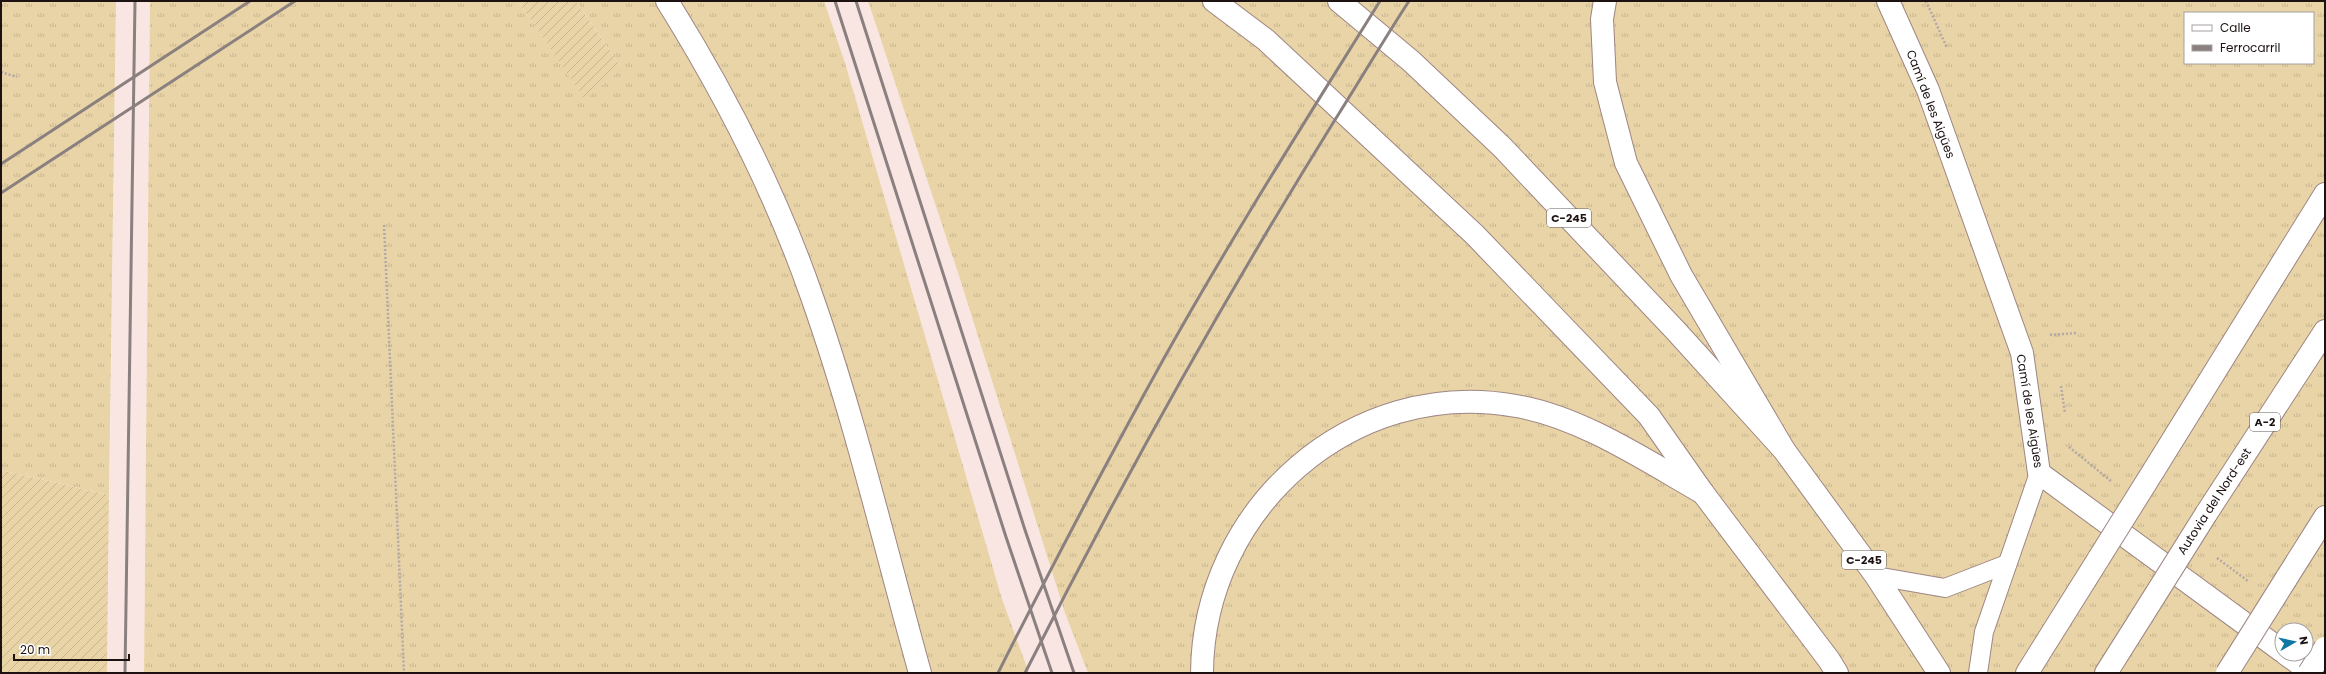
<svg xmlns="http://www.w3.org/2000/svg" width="2326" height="674" viewBox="0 0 2326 674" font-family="Poppins,sans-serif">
<defs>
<pattern id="grass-tufts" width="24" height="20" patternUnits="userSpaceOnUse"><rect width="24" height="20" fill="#e9d4a7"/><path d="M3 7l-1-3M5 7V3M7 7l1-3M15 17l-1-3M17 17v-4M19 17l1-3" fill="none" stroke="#c7b58f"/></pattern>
<pattern id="garden-furrows" width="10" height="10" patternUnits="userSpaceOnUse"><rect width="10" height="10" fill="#e9d4a7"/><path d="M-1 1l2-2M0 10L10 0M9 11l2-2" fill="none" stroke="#c7b58f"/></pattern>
</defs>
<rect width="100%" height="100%" fill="#fdf2f1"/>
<g fill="#f9e5e2">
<path d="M116 1H150L144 673H107Z"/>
<path d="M824 1H868L959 276 1065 613 1088 673H1029L1002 599Z"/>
</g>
<g fill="url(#grass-tufts)" fill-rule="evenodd">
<path d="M1 1H116L109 495 1 470Z"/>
<path d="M150 1H518L585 99 622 68 576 1H824L845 63 1002 599 1029 673H144Z"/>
<path d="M868 1H2325V673H1088L1065 613 959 276ZM2185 13H2313V63H2185ZM2282 630H2306V654H2282Z"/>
</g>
<g fill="url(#garden-furrows)">
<path d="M518 1H576L622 68 585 100Z"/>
<path d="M1 470 109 495 107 673H1Z"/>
</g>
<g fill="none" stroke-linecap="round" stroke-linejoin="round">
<defs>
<g id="service">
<path d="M1876 576 1945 588 2007 564"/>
<path d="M1978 673 1984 632 2039 473"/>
</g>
<g id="minor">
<path d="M1888 1 1928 90 2022 353 2039 473 2282 651"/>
<path d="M2286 654 2312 673"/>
</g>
<g id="trunk">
<path d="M1214 1 1266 40 1475 235 1649 416 1703 493 1829 660 1837 673"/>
<path d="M1339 1 1411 61 1502 147 1676 331 1784 450 1876 576 1939 673"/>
</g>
<g id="motorway">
<path d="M667 1C725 94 776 193 812 297 855 419 885 547 920 673"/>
<path d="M1605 1 1602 19 1605 82 1626 163 1681 275 1784 450"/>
<path d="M2154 470 2325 194"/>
<path d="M2206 514 2325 331"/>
<path d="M2286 579 2325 517"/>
<path d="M1202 673C1203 509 1352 376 1516 406 1581 417 1645 460 1703 493"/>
<path d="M2027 673 2099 558"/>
<path d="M2106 673 2142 616"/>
</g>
</defs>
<use href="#service" stroke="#9e8683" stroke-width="20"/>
<use href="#minor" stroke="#9e8683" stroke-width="24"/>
<use href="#trunk" stroke="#9e8683" stroke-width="24"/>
<use href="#motorway" stroke="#9e8683" stroke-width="24"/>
<g stroke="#b2a8a7" stroke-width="2.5" stroke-dasharray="2 2" stroke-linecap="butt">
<path d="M1926 1 1947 48"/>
<path d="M1 72 17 77"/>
<path d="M384 225 404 673"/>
<path d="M2050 335 2077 333"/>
<path d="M2061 386 2065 413"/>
<path d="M2069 447 2111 481"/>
<path d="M2217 558 2248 581"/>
</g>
<use href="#service" stroke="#fff" stroke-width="18"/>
<use href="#minor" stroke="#fff" stroke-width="22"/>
<use href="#trunk" stroke="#fff" stroke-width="22"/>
<use href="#motorway" stroke="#fff" stroke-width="22"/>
<g stroke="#8a807f" stroke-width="3">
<path d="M835 1 1006 537 1052 673"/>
<path d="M856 1 1025 530 1074 673"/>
<path d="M1 164 250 1"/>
<path d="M1 193 295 1"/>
<path d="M125 673 135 1"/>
<path d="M998 673C1051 568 1106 463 1163 360 1231 238 1306 120 1380 1"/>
<path d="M1025 673C1120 485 1222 302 1333 123 1359 82 1383 41 1409 1"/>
</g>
<defs>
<g id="motorway-bridge">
<path d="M2099 558 2154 470"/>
<path d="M2142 616 2206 514"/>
<path d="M2227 673 2286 579"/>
<path d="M2309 673 2325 648"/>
</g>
</defs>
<use href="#motorway-bridge" stroke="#9e8683" stroke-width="24" stroke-linecap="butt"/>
<use href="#motorway-bridge" stroke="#fff" stroke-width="22"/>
</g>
<g text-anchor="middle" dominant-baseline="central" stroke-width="3.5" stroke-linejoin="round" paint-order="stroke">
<g fill="#fff" stroke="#5f5958" stroke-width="1">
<rect x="1547" y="209" width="44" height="18" rx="3"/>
<rect x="2250" y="413" width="30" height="18" rx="3"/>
<rect x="1842" y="551" width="44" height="18" rx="3"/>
</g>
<g font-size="11" font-weight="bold" fill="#1b1211">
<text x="1569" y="218">C-245</text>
<text x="2265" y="422">A-2</text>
<text x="1864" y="560">C-245</text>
</g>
<g font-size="12" fill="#1b1211" stroke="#fff">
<text transform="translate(1931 104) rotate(69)">Camí de les Aigües</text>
<text transform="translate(2030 411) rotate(81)">Camí de les Aigües</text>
<text transform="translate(2214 501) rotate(-57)">Autovia del Nord-est</text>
</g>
</g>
<rect width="2326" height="674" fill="none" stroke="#1b1211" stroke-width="4"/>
<rect x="2184" y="12" width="130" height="52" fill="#ffffff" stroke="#a4a0a0"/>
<rect x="2192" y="25" width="20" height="6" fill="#ffffff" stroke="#a4a0a0"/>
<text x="2220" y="32" font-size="12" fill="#1b1211">Calle</text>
<rect x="2192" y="45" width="20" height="6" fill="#8a807f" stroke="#a4a0a0"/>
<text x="2220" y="52" font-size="12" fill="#1b1211">Ferrocarril</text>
<g transform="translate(2294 642) rotate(81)"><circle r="19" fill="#ffffff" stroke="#a4a0a0"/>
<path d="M0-3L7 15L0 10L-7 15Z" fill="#1077a2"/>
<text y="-6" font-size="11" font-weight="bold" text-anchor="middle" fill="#1b1211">N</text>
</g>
<path d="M14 654v6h115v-6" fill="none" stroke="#1b1211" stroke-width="2"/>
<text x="20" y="654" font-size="12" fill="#1b1211" stroke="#ffffff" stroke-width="3" paint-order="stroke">20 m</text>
</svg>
